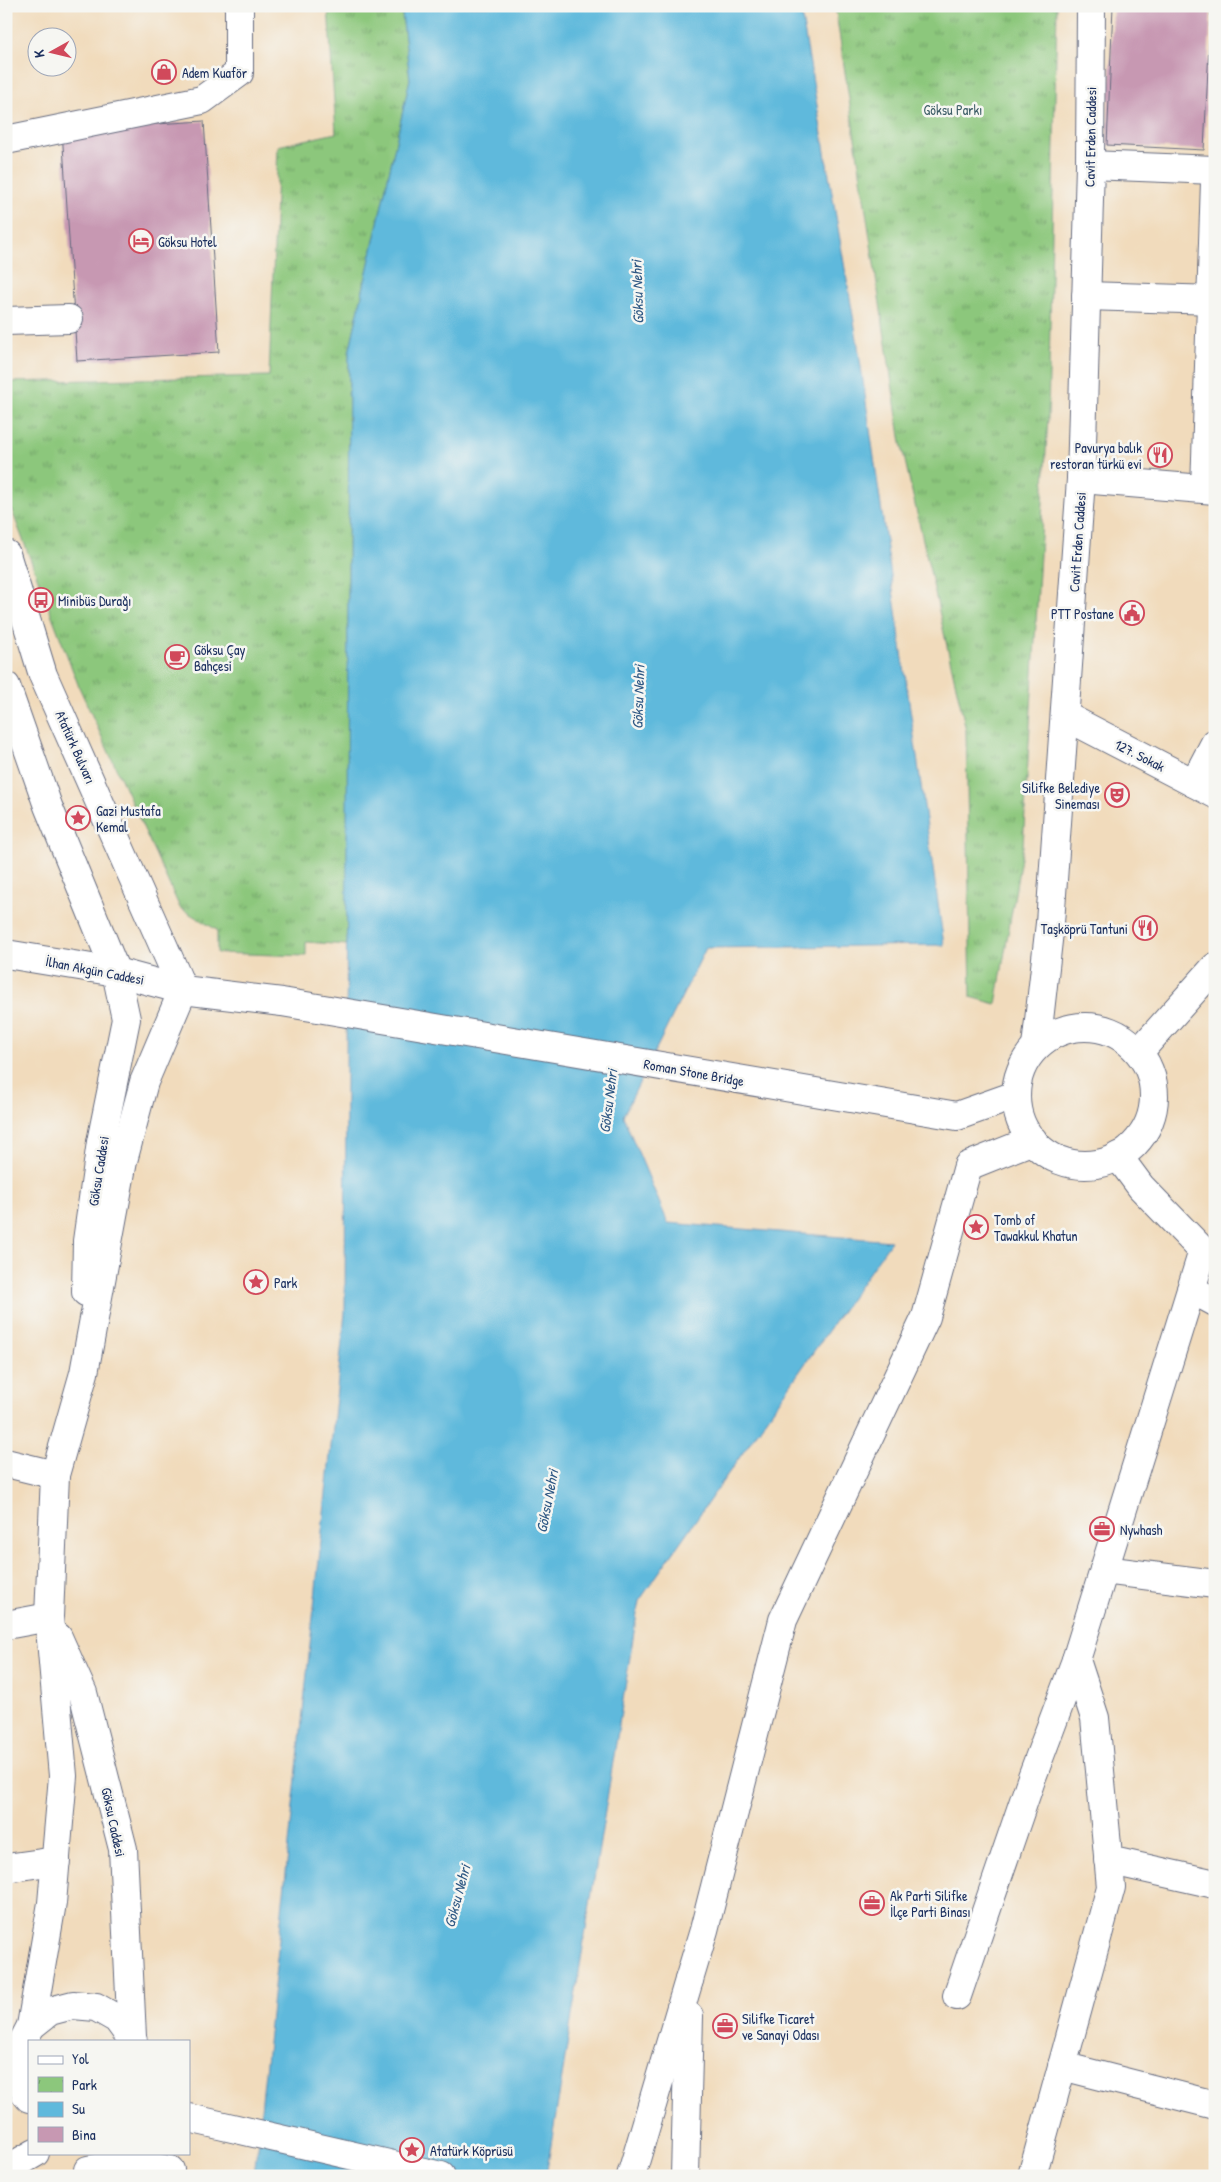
<svg xmlns="http://www.w3.org/2000/svg" width="1221" height="2182" viewBox="0 0 1221 2182" font-family="'Patrick Hand',sans-serif">
<defs>
<pattern id="park-tufts" width="24" height="20" patternUnits="userSpaceOnUse" patternTransform="scale(1.25)"><rect width="24" height="20" fill="#8cc77c"/><path d="M3 7l-1-3M5 7V3M7 7l1-3M15 17l-1-3M17 17v-4M19 17l1-3" fill="none" stroke="#72a269"/></pattern>
</defs>
<rect width="100%" height="100%" fill="#f6f6f2"/>
<filter id="ink" filterUnits="userSpaceOnUse"><feTurbulence type="fractalNoise" baseFrequency=".02" numOctaves="2"/><feDisplacementMap in="SourceGraphic" scale="10" xChannelSelector="R" yChannelSelector="G"/><feConvolveMatrix kernelMatrix="1 2 1 2 8 2 1 2 1" color-interpolation-filters="sRGB"/></filter>
<filter id="wash" filterUnits="userSpaceOnUse"><feTurbulence type="fractalNoise" baseFrequency=".0096" numOctaves="4" result="noise"/><feDisplacementMap in="SourceGraphic" scale="20" xChannelSelector="R" yChannelSelector="G"/><feGaussianBlur stdDeviation="1.12" result="paint"/><feColorMatrix in="noise" values="0 0 0 0 0 0 0 0 0 0 0 0 0 0 0 0 0 1.4 0 .05"/><feComposite in="paint" operator="in"/></filter>
<g filter="url(#wash)">
<rect width="100%" height="100%" fill="#f1dbbc"/>
<g fill="url(#park-tufts)" stroke="#547b6d">
<path d="M328 6H401L410 79 349 353 347 945 306 942V956L217 953V930L180 908 79 687 6 495V382L269 376 278 146 336 133Z"/>
<path d="M835 6H1057L1048 417 1023 846 996 1004 971 997 966 730 901 443Z"/>
</g>
<path fill="#5fb9dc" stroke="#3d749d" d="M401 6H800L857 339 944 945 706 948 623 1116 668 1223 891 1241 639 1601 546 2176H254L345 1313 349 353 410 79Z"/>
<g id="blocks">
<g fill="#c798b2">
<path d="M1113 6H1211L1204 150 1107 145Z"/>
<path d="M204 121 219 352 77 361 62 130Z"/>
</g>
</g>
</g>
<g filter="url(#ink)">
<use href="#blocks" fill-opacity="0" stroke="#666b7f" stroke-width="1"/>
<g fill="none" stroke-linecap="round" stroke-linejoin="round">
<defs>
<g id="minor">
<path d="M1090 165 1215 170"/>
<path d="M1086 296 1215 300"/>
<path d="M6 321 69 319"/>
<path d="M1081 479 1215 490"/>
<path d="M1205 489 1215 181"/>
<path d="M1065 716 1215 794"/>
<path d="M1194 783 1215 743"/>
<path d="M183 990 282 1002 957 1116 1016 1095"/>
<circle cx="1085" cy="1096" r="69"/>
<path d="M1036 1047 1050 923 1081 479 1090 165 1091 6"/>
<path d="M1139 1052 1215 967"/>
<path d="M1191 1289 1215 1302"/>
<path d="M6 1463 55 1475"/>
<path d="M1104 1570 1215 1584"/>
<path d="M6 1625 49 1617"/>
<path d="M1108 1860 1215 1884"/>
<path d="M6 1868 56 1861"/>
<path d="M689 1980 704 1930 783 1620 926 1317 968 1166 1033 1140"/>
<path d="M957 1996 1032 1777 1076 1660"/>
<path d="M1062 2066 1215 2105"/>
<path d="M88 2170 126 2162 170 2170"/>
<path d="M1032 2176 1111 1887 1095 1718 1076 1660 1203 1251 1141 1187 1118 1156"/>
</g>
<g id="major">
<path d="M6 140 202 100 239 73V6"/>
<path d="M6 554 43 675 183 990"/>
<path d="M6 686 48 806 116 972 126 1019 101 1142 87 1241 86 1292"/>
<path d="M6 954 116 972 183 990"/>
<path d="M58 1637 83 1693 123 1849 132 2037"/>
<path d="M31 2026 52 1903 63 1776 49 1617 55 1475 84 1373 123 1161 144 1082 183 990"/>
<path d="M29 2098 25 2093 18 2071 20 2047 31 2026 50 2011 73 2005 96 2007 117 2019 133 2041"/>
<path d="M189 2118 441 2176"/>
<path d="M6 2170 35 2153"/>
<path d="M631 2176 689 1980"/>
<path d="M685 2176 689 2016"/>
</g>
</defs>
<use href="#minor" stroke="#666b7f" stroke-width="30"/>
<use href="#major" stroke="#666b7f" stroke-width="30"/>
<use href="#minor" stroke="#fff" stroke-width="28"/>
<use href="#major" stroke="#fff" stroke-width="28"/>
</g>
</g>
<defs>
<symbol id="shop-ring" viewBox="-11 -11 22 22"><circle r="9.5" fill="#f6f6f2" stroke="#d1495b" stroke-width="1.5"/><path d="M-5-2.5h2.3a2.7 3.5 0 0 1 5.4 0H5L5.5 6h-11ZM-1.5-2.5h3a1.5 2.3 0 0 0-3 0Z" fill="#d1495b"/></symbol>
<symbol id="hotel-ring" viewBox="-11 -11 22 22"><circle r="9.5" fill="#f6f6f2" stroke="#d1495b" stroke-width="1.5"/><path d="M-6-4.5h1.5V1H6V5H4.5V3h-9V5H-6ZM-4 0a1.8 1.8 0 1 1 3.6 0ZM.5 0V-2.5h3Q6-2.5 6 0Z" fill="#d1495b"/></symbol>
<symbol id="restaurant-ring" viewBox="-11 -11 22 22"><circle r="9.5" fill="#f6f6f2" stroke="#d1495b" stroke-width="1.5"/><path d="M-5-6h1v4h1v-4h1v4h1v-4h1v5L-1.5 .5V6h-2V.5L-5-1ZM5-6V6H3V1.5H1.5Q1.5-4 5-6Z" fill="#d1495b"/></symbol>
<symbol id="bus-ring" viewBox="-11 -11 22 22"><circle r="9.5" fill="#f6f6f2" stroke="#d1495b" stroke-width="1.5"/><path d="M-5-6H5V4H4V6H2V4H-2V6H-4V4H-5ZM-3.5-4V0h7V-4ZM-3.5 1.2v1.5H-2V1.2ZM2 1.2v1.5H3.5V1.2Z" fill="#d1495b"/></symbol>
<symbol id="civic-ring" viewBox="-11 -11 22 22"><circle r="9.5" fill="#f6f6f2" stroke="#d1495b" stroke-width="1.5"/><path d="M-.6-6.5H3V-4.5H.6V-3L4-1V1h2V6H-6V1h2V-1L-.6-3ZM-1.2 2.5V6h2.4V2.5Z" fill="#d1495b"/></symbol>
<symbol id="cafe-ring" viewBox="-11 -11 22 22"><circle r="9.5" fill="#f6f6f2" stroke="#d1495b" stroke-width="1.5"/><path d="M-5.5-4.5H6V0H3Q3 3.5 0 3.5H-2.5Q-5.5 3.5-5.5 0ZM3-3.2v2h1.7v-2ZM-6 4.5H4V6H-6Z" fill="#d1495b"/></symbol>
<symbol id="theatre-ring" viewBox="-11 -11 22 22"><circle r="9.5" fill="#f6f6f2" stroke="#d1495b" stroke-width="1.5"/><path d="M-5-5.5Q0-4 5-5.5V0Q5 5 0 6Q-5 5-5 0ZM-3.3-2.5H-1v1.5H-3.3ZM1-2.5H3.3v1.5H1ZM-2.8 1Q0 5.5 2.8 1Z" fill="#d1495b"/></symbol>
<symbol id="sight-ring" viewBox="-11 -11 22 22"><circle r="9.5" fill="#f6f6f2" stroke="#d1495b" stroke-width="1.5"/><path d="M0-6L1.8-2.2L6-1.7L2.9 1.2L3.7 5.4L0 3.3L-3.7 5.4L-2.9 1.2L-6-1.7L-1.8-2.2Z" fill="#d1495b"/></symbol>
<symbol id="office-ring" viewBox="-11 -11 22 22"><circle r="9.5" fill="#f6f6f2" stroke="#d1495b" stroke-width="1.5"/><path d="M-6-3h4V-5.5h4V-3h4V5H-6ZM-1-4.5V-3h2v-1.5ZM-6 0V1H6V0Z" fill="#d1495b"/></symbol>
</defs>
<g fill-rule="evenodd">
<use href="#shop-ring" x="150" y="58" width="28" height="28"/>
<use href="#hotel-ring" x="127" y="227" width="28" height="28"/>
<use href="#restaurant-ring" x="1146" y="441" width="28" height="28"/>
<use href="#bus-ring" x="27" y="586" width="28" height="28"/>
<use href="#civic-ring" x="1118" y="599" width="28" height="28"/>
<use href="#cafe-ring" x="163" y="643" width="28" height="28"/>
<use href="#theatre-ring" x="1103" y="781" width="28" height="28"/>
<use href="#sight-ring" x="64" y="804" width="28" height="28"/>
<use href="#restaurant-ring" x="1131" y="914" width="28" height="28"/>
<use href="#sight-ring" x="962" y="1213" width="28" height="28"/>
<use href="#sight-ring" x="242" y="1268" width="28" height="28"/>
<use href="#office-ring" x="1088" y="1515" width="28" height="28"/>
<use href="#office-ring" x="858" y="1889" width="28" height="28"/>
<use href="#office-ring" x="711" y="2012" width="28" height="28"/>
<use href="#sight-ring" x="398" y="2136" width="28" height="28"/>
</g>
<g text-anchor="middle" dominant-baseline="central" stroke-width="5" stroke-linejoin="round" paint-order="stroke">
<g font-size="14" fill="#1b2f5e" stroke="#f6f6f2" text-anchor="start">
<text x="182" y="72">Adem Kuaför</text>
<text x="158" y="241">Göksu Hotel</text>
<text x="1142" y="447" text-anchor="end">Pavurya balık<tspan x="1142" dy="16">restoran türkü evi</tspan></text>
<text x="58" y="600">Minibüs Durağı</text>
<text x="1114" y="613" text-anchor="end">PTT Postane</text>
<text x="194" y="649">Göksu Çay<tspan x="194" dy="16">Bahçesi</tspan></text>
<text x="1100" y="787" text-anchor="end">Silifke Belediye<tspan x="1100" dy="16">Sineması</tspan></text>
<text x="96" y="810">Gazi Mustafa<tspan x="96" dy="16">Kemal</tspan></text>
<text x="1128" y="928" text-anchor="end">Taşköprü Tantuni</text>
<text x="994" y="1219">Tomb of<tspan x="994" dy="16">Tawakkul Khatun</tspan></text>
<text x="274" y="1282">Park</text>
<text x="1120" y="1529">Nywhash</text>
<text x="890" y="1895">Ak Parti Silifke<tspan x="890" dy="16">İlçe Parti Binası</tspan></text>
<text x="742" y="2018">Silifke Ticaret<tspan x="742" dy="16">ve Sanayi Odası</tspan></text>
<text x="430" y="2150">Atatürk Köprüsü</text>
</g>
<g font-size="14" fill="#3d5d67" stroke="#f6f6f2">
<text x="953" y="109">Göksu Parkı</text>
</g>
<g font-size="14" fill="#1b2f5e" stroke="#f6f6f2">
<text transform="translate(1090 137) rotate(-89)">Cavit Erden Caddesi</text>
<text transform="translate(1077 542) rotate(-86)">Cavit Erden Caddesi</text>
<text transform="translate(76 747) rotate(66)">Atatürk Bulvarı</text>
<text transform="translate(1140 755) rotate(27)">127. Sokak</text>
<text transform="translate(95 970) rotate(11)">İlhan Akgün Caddesi</text>
<text transform="translate(694 1072) rotate(10)">Roman Stone Bridge</text>
<text transform="translate(98 1171) rotate(-81)">Göksu Caddesi</text>
<text transform="translate(114 1822) rotate(78)">Göksu Caddesi</text>
</g>
<g font-size="15" font-style="italic" fill="#2f5884" stroke="#f6f6f2">
<text transform="translate(637 292) rotate(-92)">Göksu Nehri</text>
<text transform="translate(638 697) rotate(-88)">Göksu Nehri</text>
<text transform="translate(608 1101) rotate(-83)">Göksu Nehri</text>
<text transform="translate(547 1501) rotate(-79)">Göksu Nehri</text>
<text transform="translate(457 1896) rotate(-75)">Göksu Nehri</text>
</g>
</g>
<rect width="1221" height="2182" fill="none" stroke="#f6f6f2" stroke-width="25"/>
<rect x="28" y="2040" width="162" height="115" fill="#f6f6f2" stroke="#9ea6b7"/>
<rect x="38" y="2056" width="25" height="8" fill="#ffffff" stroke="#9ea6b7"/>
<text x="72" y="2064" font-size="15" fill="#1b2f5e">Yol</text>
<rect x="38" y="2077" width="25" height="15" fill="url(#park-tufts)" stroke="#9ea6b7"/>
<text x="72" y="2090" font-size="15" fill="#1b2f5e">Park</text>
<rect x="38" y="2102" width="25" height="15" fill="#5fb9dc" stroke="#9ea6b7"/>
<text x="72" y="2114" font-size="15" fill="#1b2f5e">Su</text>
<rect x="38" y="2127" width="25" height="15" fill="#c798b2" stroke="#9ea6b7"/>
<text x="72" y="2140" font-size="15" fill="#1b2f5e">Bina</text>
<g transform="translate(52 52) rotate(262)"><circle r="24" fill="#f6f6f2" stroke="#9ea6b7"/>
<path d="M0-4L9 19L0 12L-9 19Z" fill="#d1495b"/>
<text y="-8" font-size="14" font-weight="bold" text-anchor="middle" fill="#1b2f5e">K</text>
</g>
</svg>
